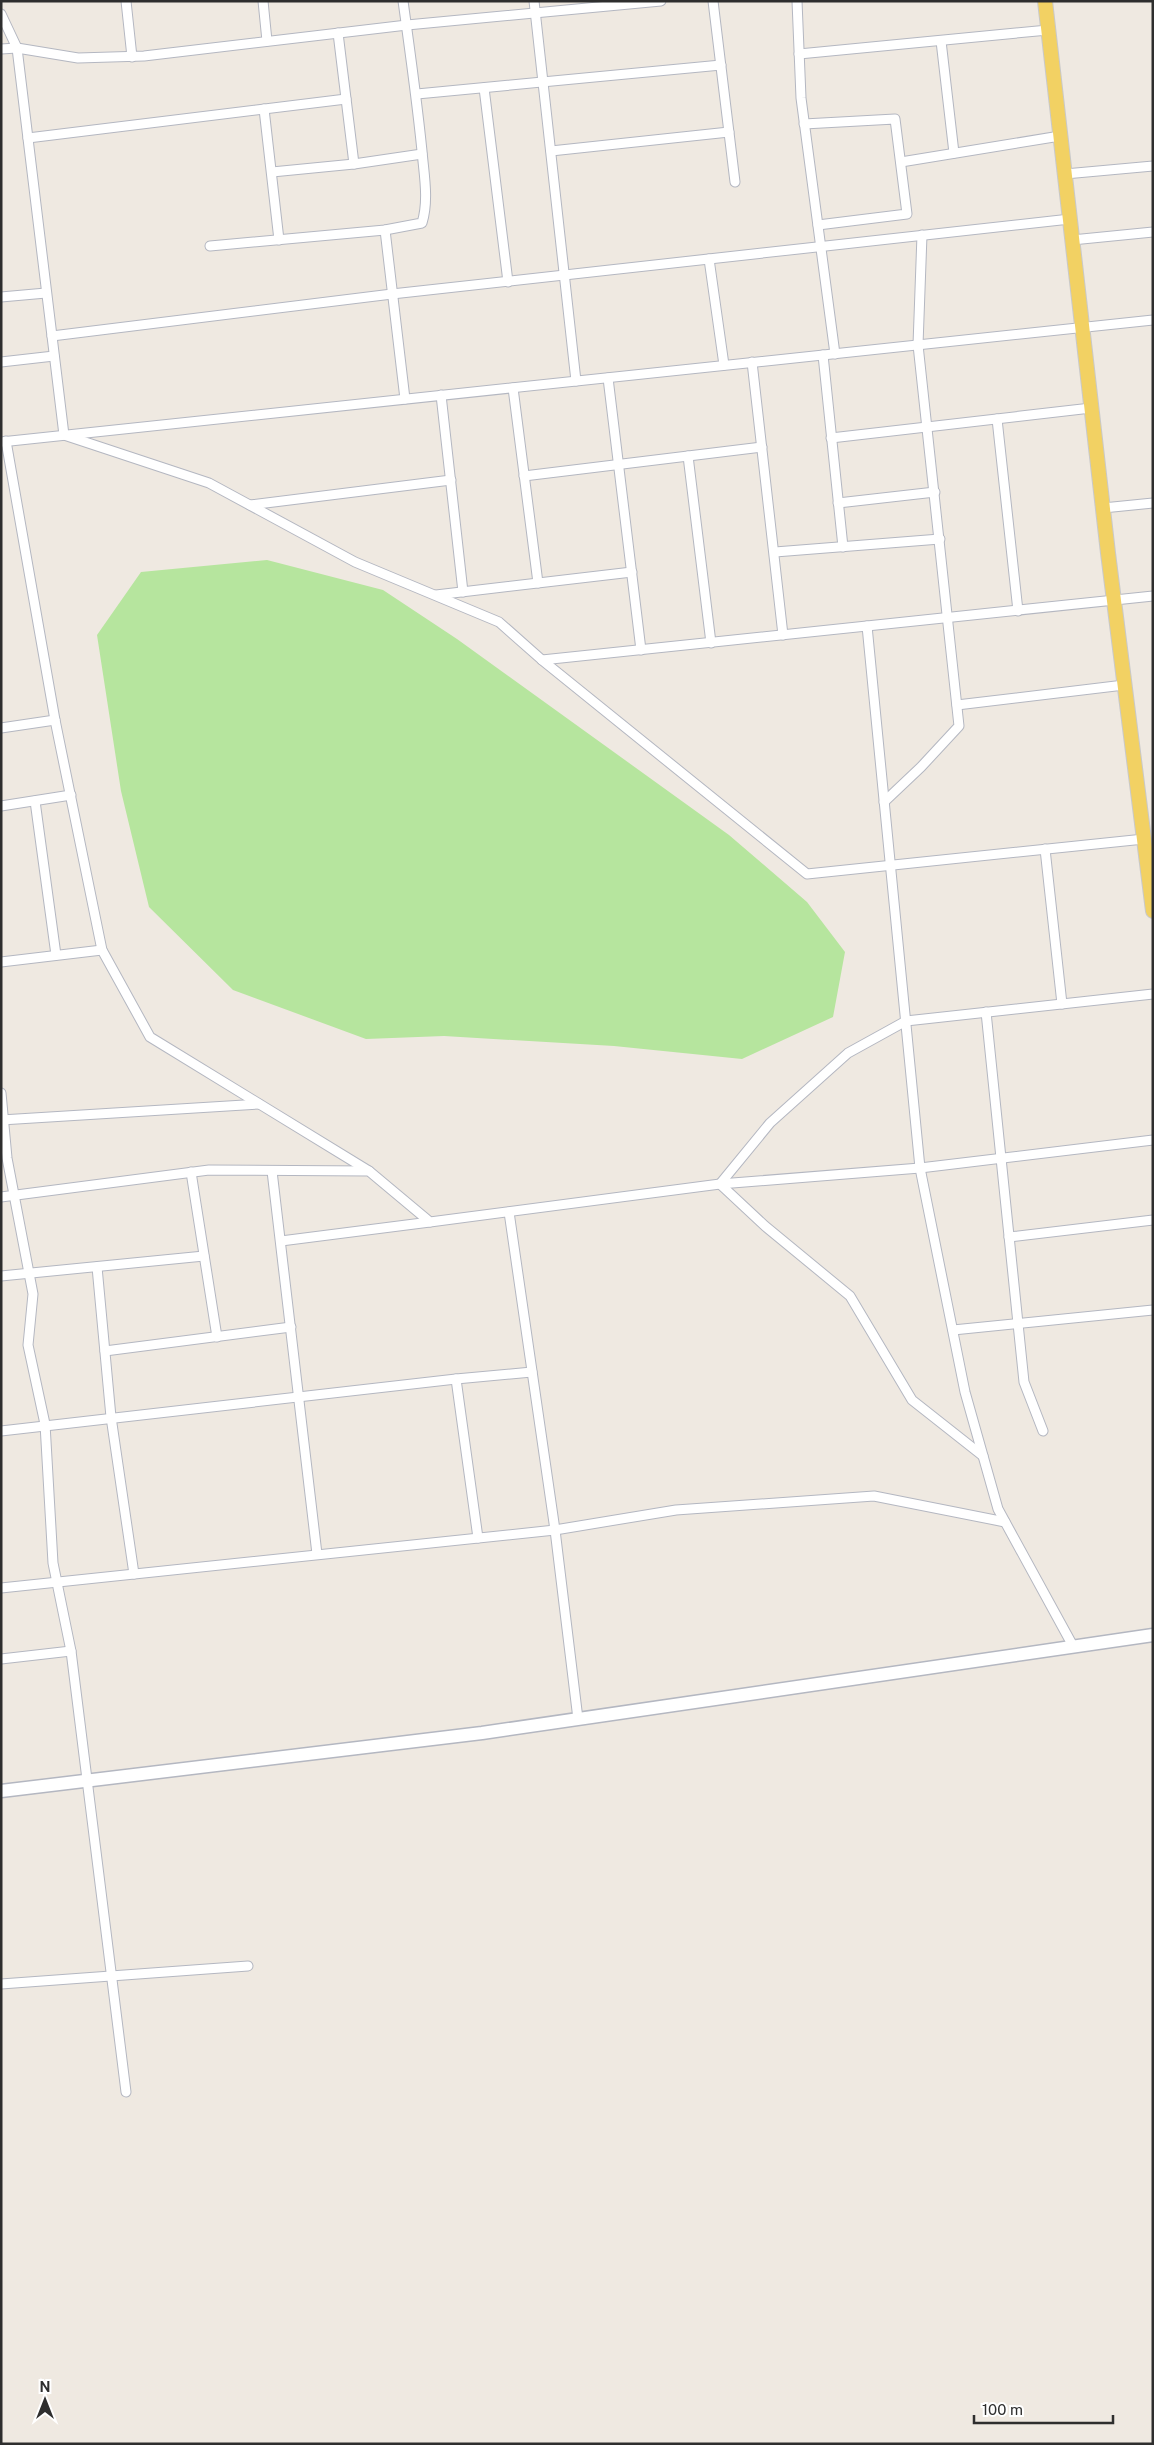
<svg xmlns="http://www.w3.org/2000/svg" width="1154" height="2445" viewBox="0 0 1154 2445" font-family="'Public Sans',sans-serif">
<rect width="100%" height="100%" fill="#efe9e1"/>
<path fill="#b6e59e" d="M267 560 383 590 457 639 729 835 807 902 845 952 833 1017 742 1059 614 1046 444 1036 366 1039 233 990 149 907 121 791 97 635 141 572Z"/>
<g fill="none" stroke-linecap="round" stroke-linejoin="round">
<defs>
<g id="minor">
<path d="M126 1 132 57"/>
<path d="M263 1 267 41"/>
<path d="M534 1 576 381"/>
<path d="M713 1 735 182"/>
<path d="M797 1 801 98 835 354"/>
<path d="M1 14 17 48 64 435 209 483 355 562 499 622 542 660 807 874 1144 839"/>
<path d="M338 33 354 164"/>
<path d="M941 41 954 153"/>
<path d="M1 49 17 48 78 58 144 56 407 25 661 1"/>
<path d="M799 54 1048 30"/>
<path d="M484 88 508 282"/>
<path d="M417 94 721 65"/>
<path d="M264 109 279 240"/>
<path d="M804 124 895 119 907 214 818 225"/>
<path d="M28 138 346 99"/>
<path d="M551 151 729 132"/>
<path d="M901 162 1060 136"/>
<path d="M272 172 354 164 422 154"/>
<path d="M1065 174 1153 166"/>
<path d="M385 230 405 399"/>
<path d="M1072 240 1153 232"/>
<path d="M210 246 385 230 422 223C429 200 424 175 422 151 417 101 410 51 403 1"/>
<path d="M709 259 724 365"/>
<path d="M1 297 46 293"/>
<path d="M52 336 392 294 1070 219"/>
<path d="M823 355 843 547"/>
<path d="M1 362 54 356"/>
<path d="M752 362 783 635"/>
<path d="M608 378 641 650"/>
<path d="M513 388 538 583"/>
<path d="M441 395 463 592"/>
<path d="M997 419 1018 611"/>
<path d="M831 438 1091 408"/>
<path d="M6 441 55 720 102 950 150 1037 369 1171"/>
<path d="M1 442 1153 320"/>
<path d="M688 456 711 643"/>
<path d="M524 476 762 447"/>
<path d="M838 503 935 492"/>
<path d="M250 505 451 480"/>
<path d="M1103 508 1153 503"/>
<path d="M775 552 940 539"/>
<path d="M436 595 632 572"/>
<path d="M867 626 920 1168 965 1392 998 1509 1073 1646"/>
<path d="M542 660 1153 596"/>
<path d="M957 705 1124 685"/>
<path d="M1 728 55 720"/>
<path d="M35 801 56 955"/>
<path d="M884 802 921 767 959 726 918 345 922 235"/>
<path d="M1 806 71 795"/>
<path d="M1045 849 1062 1004"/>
<path d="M1 962 102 950"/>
<path d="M986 1012 1024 1382 1043 1431"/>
<path d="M1 1093 7 1158 33 1294 28 1345 45 1424 53 1563 71 1651 126 2092"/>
<path d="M1 1120 259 1104"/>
<path d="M272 1171 317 1554"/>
<path d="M191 1172 217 1337"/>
<path d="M1 1197 209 1170 369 1171 430 1222 720 1184 920 1168 1153 1140"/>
<path d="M509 1212 555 1530 578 1719"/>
<path d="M1009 1237 1153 1220"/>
<path d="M281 1241 430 1222"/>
<path d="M97 1267 111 1417 134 1574"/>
<path d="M1 1276 204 1256"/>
<path d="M953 1330 1153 1310"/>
<path d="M105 1351 291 1327"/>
<path d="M456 1379 478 1538"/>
<path d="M1 1431 456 1379 532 1372"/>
<path d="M983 1456 912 1400 850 1296 765 1226 720 1184 770 1123 848 1053 906 1021 1153 994"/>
<path d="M1 1588 555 1530 676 1510 874 1496 1005 1522"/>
<path d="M1 1659 71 1651"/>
<path d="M1 1984 248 1966"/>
</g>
<path id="secondary" d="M1 1791 482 1733 1153 1635"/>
<path id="primary" d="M1045 1 1108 553 1153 911"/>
</defs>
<use href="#minor" stroke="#b4b7c1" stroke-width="11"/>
<use href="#secondary" stroke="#b4b7c1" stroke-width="15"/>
<use href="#primary" stroke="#c9c9c9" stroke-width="16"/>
<use href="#minor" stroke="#fff" stroke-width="9"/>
<use href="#secondary" stroke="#fff" stroke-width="12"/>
<use href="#primary" stroke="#f2d163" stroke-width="14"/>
</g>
<rect width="1154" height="2445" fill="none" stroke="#2e2e2e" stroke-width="5"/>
<g transform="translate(45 2400)" stroke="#ffffff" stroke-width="4" paint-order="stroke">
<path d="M0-4L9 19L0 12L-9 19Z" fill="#2e2e2e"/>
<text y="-8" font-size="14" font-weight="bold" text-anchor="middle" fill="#2e2e2e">N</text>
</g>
<path d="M974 2415v8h139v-8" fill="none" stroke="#2e2e2e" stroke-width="2.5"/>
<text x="982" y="2415" font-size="15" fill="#2e2e2e" stroke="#ffffff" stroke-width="4" paint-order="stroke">100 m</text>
</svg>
